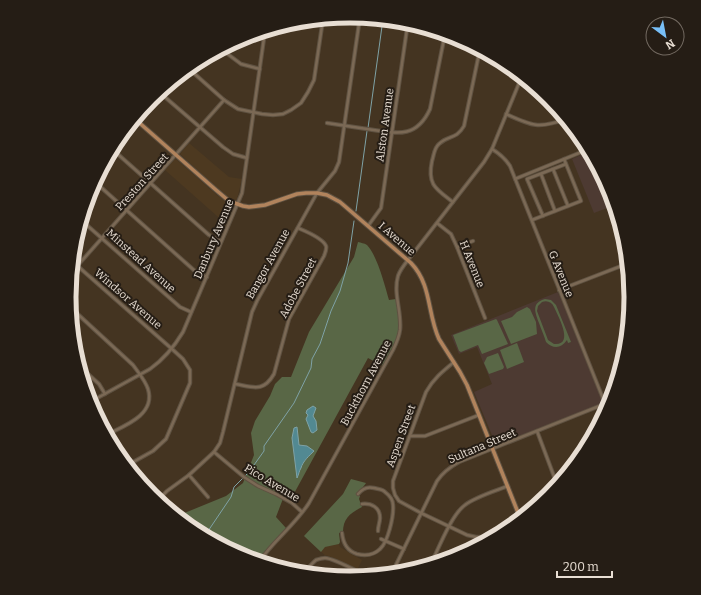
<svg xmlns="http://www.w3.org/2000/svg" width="701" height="595" viewBox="0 0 701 595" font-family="Bitter,serif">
<rect width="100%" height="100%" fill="#443421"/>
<g fill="#4d3920">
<path d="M189 143 229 177 242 179 237 199 235 200 227 197 180 154Z"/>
<path d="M175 159 177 160 218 196 234 206 228 223 217 216 165 170Z"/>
<path d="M339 544 340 547 362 560 357 570 334 558 325 555 321 552 324 547Z"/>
</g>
<g fill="#4d3a32">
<path d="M590 151 611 190 615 205 594 213 572 159Z"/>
<path d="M558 292 603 403 496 445 474 392 492 384 477 347 459 354 451 335Z"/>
</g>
<g fill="#596746" fill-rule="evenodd">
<path d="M358 242C361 243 364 243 367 245 377 255 385 286 389 300L396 299C397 308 400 318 399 328 398 342 390 354 383 366L368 358 291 499 284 496 276 517 286 528 267 549 257 562 243 557 194 531 175 516 182 514 226 496 243 483 254 455 251 433 255 421 270 396 275 384 282 377H291L309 332 354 257Z"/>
<path d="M545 299 551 300 556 305 571 342 568 343 567 340C561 349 553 349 546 342 544 335 541 329 539 323 535 312 531 303 545 299ZM542 302C547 300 552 302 554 307 558 316 575 346 554 344L548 340 537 311 538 306Z"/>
<path d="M527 307 530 309 536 322 537 334 511 344 501 321 512 317 517 312Z"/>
<path d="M496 319 497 320 508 344 482 354 478 345 461 352 459 351 453 335Z"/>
<path d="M517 343 524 362 507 369 500 350Z"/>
<path d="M498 353 504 367 503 369 489 374 484 363 487 357Z"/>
<path d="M351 479 366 483C363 488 359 490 357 495L360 496 359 499 362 507C350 513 343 519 343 532L339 533 340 542 339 544 325 547 321 552 304 536 343 494Z"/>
</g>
<g fill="#528992" stroke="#7fa2a6">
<path d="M313 406 316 408 313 416 316 421 317 430 313 433 311 432 306 419 308 415 306 413 307 410Z"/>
<path d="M297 427 299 445 307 446 314 451C309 456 303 461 301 468 299 471 299 474 297 478L292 438 294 428Z"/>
</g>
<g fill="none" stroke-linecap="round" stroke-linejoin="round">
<g stroke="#7fa2a6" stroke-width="1">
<path d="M368 128 383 19"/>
<path d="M356 211 367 131"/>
<path d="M204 537 231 497 234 487 249 472 264 451V446L294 403 311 368 312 359 320 344 331 311 340 291 348 263 354 221"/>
</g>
<defs>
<g id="minor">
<path d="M221 49 241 64 260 69"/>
<path d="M188 68 224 100 238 109 262 114 273 115 283 114 291 110 301 103 308 92 314 80 323 19"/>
<path d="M159 92 223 147 233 154 247 158"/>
<path d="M506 114C532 126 539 129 566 119"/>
<path d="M327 123C340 125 354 127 367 129 395 133 416 140 430 109L445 34"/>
<path d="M112 149 209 235 221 241"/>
<path d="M492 149C500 154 505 158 510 166L608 411"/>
<path d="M553 169 568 206"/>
<path d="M541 174 555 211"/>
<path d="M515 179 589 149"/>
<path d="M95 182 196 272 207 277"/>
<path d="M453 202C436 189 427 185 432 161 434 155 434 148 439 144 448 135 456 140 464 126L480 49"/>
<path d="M543 216 527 179 566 164"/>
<path d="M81 220 180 307 191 312"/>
<path d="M532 220 581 201 564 159"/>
<path d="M437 223 451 234 457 247 485 318"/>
<path d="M368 226 381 208 408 22"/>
<path d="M457 247 473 241"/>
<path d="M73 262 172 349 183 359 190 370V383L166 439 153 451 126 466"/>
<path d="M71 273 224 100"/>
<path d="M559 290 629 263"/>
<path d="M70 307 133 365C138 372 145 380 148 389 156 415 124 426 106 435"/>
<path d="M454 362C443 371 433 379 426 392L393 481V488L395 495 399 501 421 513 467 535 476 537H484L497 534 510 529"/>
<path d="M78 365 99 384 105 394"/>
<path d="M235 384C253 387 263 393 274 374L289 319 324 256C325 253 327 249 326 246 323 238 305 231 298 228"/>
<path d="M90 402 150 369C164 359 174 347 183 332L242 193 265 31"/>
<path d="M537 431 558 487"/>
<path d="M410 436H425L479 415"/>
<path d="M214 452 244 477 258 486 276 494 292 503 302 512"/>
<path d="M189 475 208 497"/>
<path d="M158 502 159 499 167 491 189 475 214 452 220 443 223 432 252 312 257 301 317 193 335 171 339 162 360 17"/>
<path d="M362 504C371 503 380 507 380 518 380 522 378 526 378 531"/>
<path d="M342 533C343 543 347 551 357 554 366 556 374 555 380 549 388 542 394 516 393 505 393 500 389 495 385 492 383 489 377 489 374 488 367 486 362 489 358 494"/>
<path d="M381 539 404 549"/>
<path d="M432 561 437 564"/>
<path d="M259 562C273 541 295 525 309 503L393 350C396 344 399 337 400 330 402 312 393 294 398 276 400 270 404 265 408 260L484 162 492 149 522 76"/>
<path d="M430 566C438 550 451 515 465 505 475 497 495 491 508 486"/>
<path d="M303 574C307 570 311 564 316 560 319 559 322 558 325 558 334 558 360 573 369 577"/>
<path d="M391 575 437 481C443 472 450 467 459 462L612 401"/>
</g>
<path id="major" d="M135 119 216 190 229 201 243 206 249 207 265 205 297 194 306 193H317L327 195 340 202 411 263C432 285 427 313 439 339L460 372 467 385 521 520"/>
</defs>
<use href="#minor" stroke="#5f5242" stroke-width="4.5"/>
<use href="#major" stroke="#5f5242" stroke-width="5.5"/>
<use href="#minor" stroke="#7b6955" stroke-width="2.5"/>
<use href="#major" stroke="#b1835c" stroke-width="3.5"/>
</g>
<g text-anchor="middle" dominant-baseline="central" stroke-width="4" stroke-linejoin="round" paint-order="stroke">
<g font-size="11" fill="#e8ded3" stroke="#251d15">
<text transform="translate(385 125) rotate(-82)">Alston Avenue</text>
<text transform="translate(142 182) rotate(-48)">Preston Street</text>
<text transform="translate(214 239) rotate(-67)">Danbury Avenue</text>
<text transform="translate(397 239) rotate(41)">I Avenue</text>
<text transform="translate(141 261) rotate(42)">Minstead Avenue</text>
<text transform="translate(268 264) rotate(-61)">Bangor Avenue</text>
<text transform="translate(472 264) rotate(68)">H Avenue</text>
<text transform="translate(561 274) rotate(68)">G Avenue</text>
<text transform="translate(298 288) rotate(-62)">Adobe Street</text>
<text transform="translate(128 299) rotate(41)">Windsor Avenue</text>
<text transform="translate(366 383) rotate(-62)">Buckthorn Avenue</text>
<text transform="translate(401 436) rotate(-70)">Aspen Street</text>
<text transform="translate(482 446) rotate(-23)">Sultana Street</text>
<text transform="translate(272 483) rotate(31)">Pico Avenue</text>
</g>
</g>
<path d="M0 0H701V595H0ZM76 297a274 274 0 1 1 548 0a274 274 0 1 1-548 0Z" fill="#251d15" fill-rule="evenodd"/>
<path fill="none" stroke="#e8ded3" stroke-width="5" d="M76 297a274 274 0 1 1 548 0a274 274 0 1 1-548 0Z"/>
<g transform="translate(665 36) rotate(148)"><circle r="19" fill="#251d15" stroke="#736a61"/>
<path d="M0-3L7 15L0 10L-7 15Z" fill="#78bff7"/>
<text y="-6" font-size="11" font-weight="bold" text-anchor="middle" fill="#e8ded3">N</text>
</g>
<path d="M557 571v6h55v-6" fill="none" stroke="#e8ded3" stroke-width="2"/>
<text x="563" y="571" font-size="12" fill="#e8ded3" stroke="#251d15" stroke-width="3" paint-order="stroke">200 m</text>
</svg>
